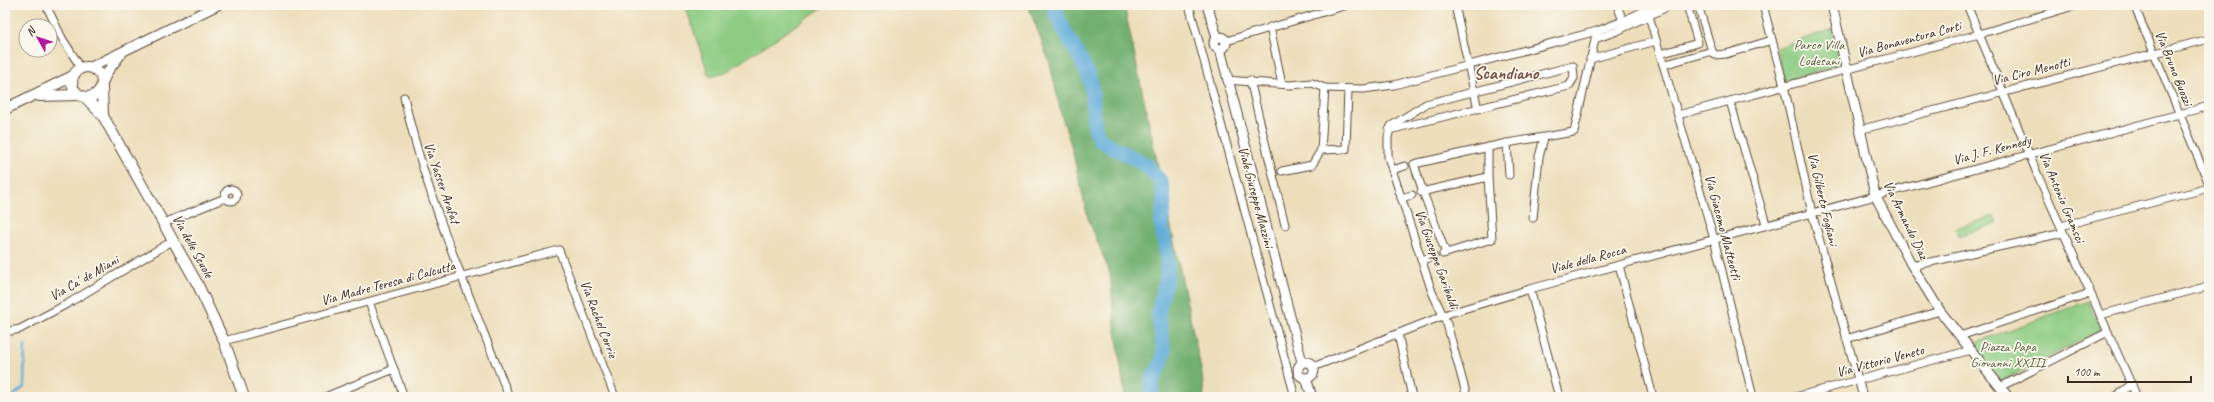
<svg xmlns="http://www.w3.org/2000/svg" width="2214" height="402" viewBox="0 0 2214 402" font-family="Caveat,sans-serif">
<rect width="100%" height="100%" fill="#fbf7ec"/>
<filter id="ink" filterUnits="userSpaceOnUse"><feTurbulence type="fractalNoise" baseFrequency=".025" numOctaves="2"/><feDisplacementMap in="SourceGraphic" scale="8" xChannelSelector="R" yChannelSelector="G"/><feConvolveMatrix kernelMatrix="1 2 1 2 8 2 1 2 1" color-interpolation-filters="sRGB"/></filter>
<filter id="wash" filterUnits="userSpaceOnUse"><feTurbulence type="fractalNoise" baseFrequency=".012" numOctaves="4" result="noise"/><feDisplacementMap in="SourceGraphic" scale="16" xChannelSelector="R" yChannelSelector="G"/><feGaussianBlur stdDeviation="0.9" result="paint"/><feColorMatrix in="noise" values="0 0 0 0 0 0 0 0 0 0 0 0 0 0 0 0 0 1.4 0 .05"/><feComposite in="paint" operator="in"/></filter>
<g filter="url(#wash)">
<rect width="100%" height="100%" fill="#eddebb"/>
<g fill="#8ecc83" stroke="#647b50">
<path d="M685 5H826L723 74 709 76Z"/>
<path d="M1833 29 1840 64 1785 82 1776 48Z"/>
<path d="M1994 216 1997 224 1958 236 1956 228Z"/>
<path d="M2088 301 2101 330 2001 382 1971 344Z"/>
</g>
<path fill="#72b071" stroke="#566d48" d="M1028 5H1124L1202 374 1204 397H1125L1114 317 1110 273 1088 218 1071 145 1061 114 1050 64Z"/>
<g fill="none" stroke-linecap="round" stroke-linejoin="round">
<path stroke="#62adda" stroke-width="2.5" d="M12 397 24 387 25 345"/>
<path stroke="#62adda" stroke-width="15" d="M1054 5C1060 32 1081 53 1090 80 1096 99 1089 121 1100 140L1146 165 1161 182 1163 193 1164 203 1161 223 1167 256V276L1158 313 1164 351 1162 362 1152 380 1151 397"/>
</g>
</g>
<g filter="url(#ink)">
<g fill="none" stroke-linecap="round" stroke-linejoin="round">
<path stroke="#c9ba9c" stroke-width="7" stroke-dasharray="7 3.5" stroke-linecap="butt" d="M1276 172 1282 171"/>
<defs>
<g id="street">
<path d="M46 5 62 38 81 68"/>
<path d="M1189 5 1295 397"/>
<path d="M1455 5 1478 109"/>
<path d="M1617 5 1623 21"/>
<path d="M1698 5 1712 51 1715 55 1726 54 1772 40"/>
<path d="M1763 5 1784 86 1812 213 1863 397"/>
<path d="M1967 5 2039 178 2137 397"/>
<path d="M2134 5 2209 184"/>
<path d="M1649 16 1714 239 1753 397"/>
<path d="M1270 27 1282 84"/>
<path d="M1595 39 1617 31 1671 5"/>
<path d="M1226 41 1347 5"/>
<path d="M1660 54 1698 43 1687 5"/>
<path d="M1590 59 1656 41"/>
<path d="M1663 65 1712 51"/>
<path d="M1227 80 1290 85 1312 83 1325 88 1363 89 1394 85 1597 31 1623 21 1656 5"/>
<path d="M1250 80 1285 225"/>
<path d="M1325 88 1321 150 1346 149 1348 89"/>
<path d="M404 97C427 201 471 298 509 397"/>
<path d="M1730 101 1766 224"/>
<path d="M1678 115 1979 34 2077 5"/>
<path d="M1389 130 1569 86 1574 78 1573 66 1426 104 1391 126 1388 137V157L1432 292 1447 324 1467 397"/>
<path d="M1859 130 2209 39"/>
<path d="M1507 143 1509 175"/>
<path d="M1488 147V177"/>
<path d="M1392 170 1405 166"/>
<path d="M1282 171 1312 165 1321 150"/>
<circle cx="231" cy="195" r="6"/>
<path d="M1421 192 1488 177 1492 239 1443 254"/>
<path d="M1401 198 1412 195"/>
<path d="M1533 218 1539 157 1544 138"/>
<path d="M164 223 225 198"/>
<path d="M2061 226 2209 188"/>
<path d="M1446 253 1423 192 1414 164 1507 143 1574 132 1597 31"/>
<path d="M1421 260 1434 257"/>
<path d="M1619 265 1653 397"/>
<path d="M1912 266 2063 233"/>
<path d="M1530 289 1559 397"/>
<path d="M369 302 404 397"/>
<path d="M2100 315 2209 286"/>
<path d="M5 332 20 329 67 304 174 240"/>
<path d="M1398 334 1412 397"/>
<path d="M1960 336 2090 293"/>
<path d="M1846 339 1940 311"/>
<path d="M224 341 559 250 615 397"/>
<path d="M1313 367 1450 313 1530 289 2209 106"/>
<path d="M2000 387 2108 332"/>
<path d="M325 397 394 369"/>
<path d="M1795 397 1971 350"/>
<path d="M2115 397 2132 384"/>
</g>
<g id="secondary">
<path d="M1207 5 1217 37"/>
<path d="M1832 5 1875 195 1911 264 1940 311 2008 397"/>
<circle cx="1220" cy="43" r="6"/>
<path d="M1220 49 1302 362"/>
<path d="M91 67 218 5"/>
<path d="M103 82 108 71 122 53"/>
<circle cx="1306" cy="370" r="8"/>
<path d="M1306 378 1312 397"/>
</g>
<g id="primary">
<circle cx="87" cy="82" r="15"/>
<path d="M102 88 103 116"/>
<path d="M39 96 79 95"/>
<path d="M86 98 103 116 198 285 224 341 244 397"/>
<path d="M5 109 73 76"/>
</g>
</defs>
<use href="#street" stroke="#564536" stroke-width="9"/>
<use href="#secondary" stroke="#564536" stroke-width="11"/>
<use href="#primary" stroke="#564536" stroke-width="12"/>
<use href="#street" stroke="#fff" stroke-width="7"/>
<use href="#secondary" stroke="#fff" stroke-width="9"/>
<use href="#primary" stroke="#fff" stroke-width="10"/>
</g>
</g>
<g text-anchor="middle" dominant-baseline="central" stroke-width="3.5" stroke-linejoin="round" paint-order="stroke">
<g font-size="14" fill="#3b2a1e" stroke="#fbf7ec">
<text transform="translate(1909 39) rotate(-15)">Via Bonaventura Corti</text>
<text transform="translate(2174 68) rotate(68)">Via Bruno Buozzi</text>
<text transform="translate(2031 71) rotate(-14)">Via Ciro Menotti</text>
<text transform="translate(1992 150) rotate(-15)">Via J. F. Kennedy</text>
<text transform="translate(442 183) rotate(71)">Via Yasser Arafat</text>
<text transform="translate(1256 197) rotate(75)">Viale Giuseppe Mazzini</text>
<text transform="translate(2062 197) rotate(67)">Via Antonio Gramsci</text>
<text transform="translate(1823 199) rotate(77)">Via Gilberto Fogliani</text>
<text transform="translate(1906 220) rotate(64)">Via Armando Diaz</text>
<text transform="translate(1723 227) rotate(75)">Via Giacomo Matteotti</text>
<text transform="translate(193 246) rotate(61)">Via delle Scuole</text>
<text transform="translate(1437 259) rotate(70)">Via Giuseppe Garibaldi</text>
<text transform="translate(1588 259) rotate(-15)">Viale della Rocca</text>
<text transform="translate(84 278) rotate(-30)">Via Ca' de Miani</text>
<text transform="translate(388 283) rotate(-15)">Via Madre Teresa di Calcutta</text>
<text transform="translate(599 319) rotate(69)">Via Rachel Corrie</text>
<text transform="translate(1880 361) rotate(-15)">Via Vittorio Veneto</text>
</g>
<g font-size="14" fill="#545b3c" stroke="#fbf7ec">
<text x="1819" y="44">Parco Villa<tspan x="1819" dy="16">Lodesani</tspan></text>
<text x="2008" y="346">Piazza Papa<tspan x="2008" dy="16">Giovanni XXIII</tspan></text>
</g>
<g font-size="18" font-weight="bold" fill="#784f43" stroke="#fbf7ec">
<text x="1506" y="73">Scandiano</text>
</g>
</g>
<rect width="2214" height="402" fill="none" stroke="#fbf7ec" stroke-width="20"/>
<g transform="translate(38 38) rotate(309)"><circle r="19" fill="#fbf7ec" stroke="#aea59a"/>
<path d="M0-3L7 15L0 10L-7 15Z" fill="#b5179e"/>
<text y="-6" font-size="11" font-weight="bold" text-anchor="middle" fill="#3b2a1e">N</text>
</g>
<path d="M2068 376v6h123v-6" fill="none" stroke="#3b2a1e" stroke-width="2"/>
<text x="2074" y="376" font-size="12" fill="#3b2a1e" stroke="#fbf7ec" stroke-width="3" paint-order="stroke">100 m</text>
</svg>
